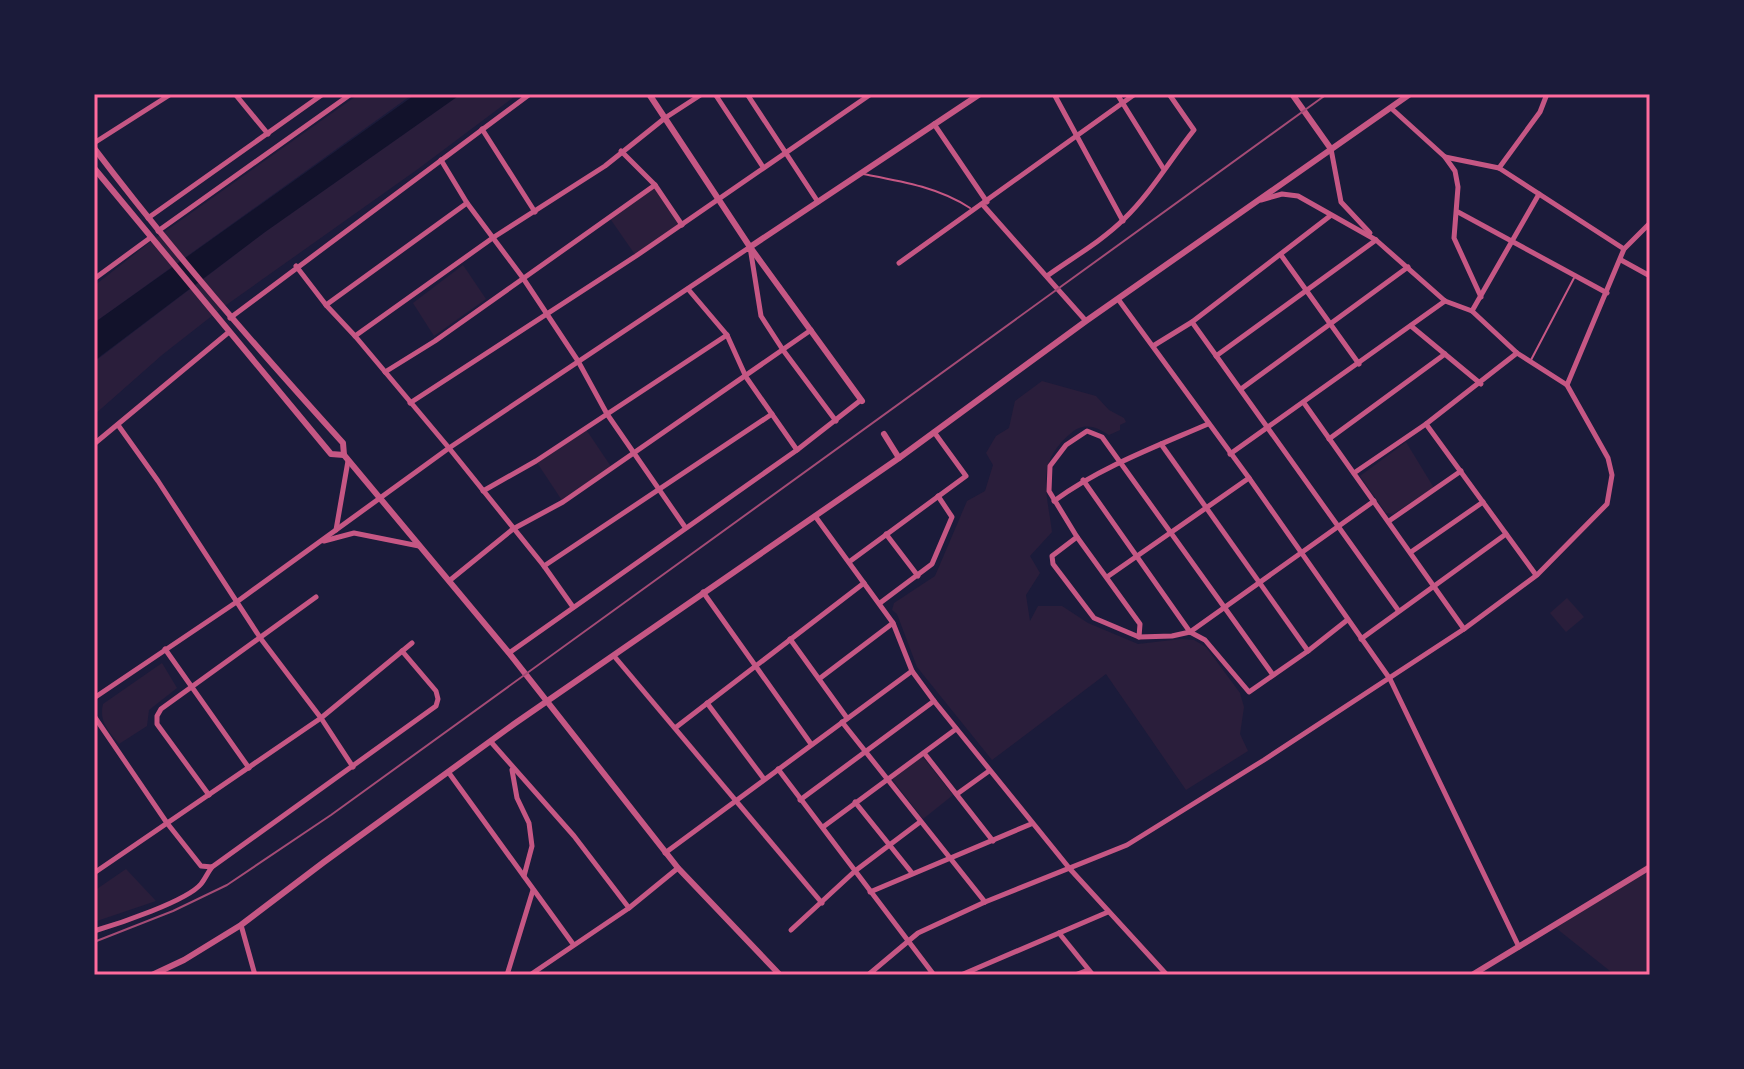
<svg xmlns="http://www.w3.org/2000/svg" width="1744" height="1069" viewBox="0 0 1744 1069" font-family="Roboto,sans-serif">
<rect width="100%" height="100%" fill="#1b1b3a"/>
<g fill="#2a1e3b">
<path d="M359 94H413L94 323V286L150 242Z"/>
<path d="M461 94H518L418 169 222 308 162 355 94 415V362L265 232Z"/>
<path d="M655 185 682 225 636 256 609 217Z"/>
<path d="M463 265 486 299 434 336 413 303Z"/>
<path d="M1042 381 1096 396 1109 410 1124 418 1126 422 1120 425V430L1109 435C1095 426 1083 422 1070 434 1035 464 1047 491 1052 532L1030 556 1040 573 1026 595 1030 621 1038 606H1062L1088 623 1138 644 1181 639 1194 640 1206 647 1240 693 1244 707 1240 734 1248 751 1186 790 1106 674 992 760 917 667 897 614 892 610 894 603 935 576 967 501 985 491 993 465 986 453 996 436 1009 428 1015 401Z"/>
<path d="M585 428 612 468 563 502 536 461Z"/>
<path d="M1406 442 1434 488 1393 514 1386 513 1360 476Z"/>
<path d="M1567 598 1584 617 1566 632 1550 613Z"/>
<path d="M162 663 177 688 149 710 147 726 119 744C108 730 99 722 103 704Z"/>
<path d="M922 756 953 795 923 819 892 779Z"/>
<path d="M1650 862V975H1615L1556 928Z"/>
<path d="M126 869 156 901 94 922V891Z"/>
</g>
<path fill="#12122b" d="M416 94H461L265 232 94 361V323Z"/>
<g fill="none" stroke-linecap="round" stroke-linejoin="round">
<g stroke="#c65784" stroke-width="2">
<path d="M863 174C900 181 938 187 970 208"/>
<path d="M1531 360 1574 278"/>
</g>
<g stroke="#c65784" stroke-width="5">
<path d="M235 94 268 134"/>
<path d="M715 94 763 167"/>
<path d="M747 94 818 202"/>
<path d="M1054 94 1123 221"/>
<path d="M1117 94 1163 168"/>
<path d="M1391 108 1445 157 1499 168 1624 249"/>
<path d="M934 124 987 202"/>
<path d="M482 129 535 212"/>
<path d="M94 143 171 94"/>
<path d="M1331 149 1341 202 1370 233"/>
<path d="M621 151 655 185 682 225"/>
<path d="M1445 157 1455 171 1458 187 1454 238 1481 297"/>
<path d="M441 160 467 203 523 278 578 361 607 414 685 527"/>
<path d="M1499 168 1540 112 1547 94"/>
<path d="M983 205 1086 321"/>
<path d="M1458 212 1607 293"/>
<path d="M148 218 323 94"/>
<path d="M158 231 351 94"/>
<path d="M1281 255 1359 364"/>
<path d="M1621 260 1650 276"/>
<path d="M899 263 1135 94"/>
<path d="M296 266 326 305 355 336 449 448 544 566 573 607"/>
<path d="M1047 276C1072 258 1102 241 1124 219 1151 193 1170 160 1194 130L1169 94"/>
<path d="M94 279 150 238"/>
<path d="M688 289 727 335 746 377 797 450"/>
<path d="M1118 299 1249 478 1390 679 1519 947"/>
<path d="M326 305 467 203"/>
<path d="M1472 311 1539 194"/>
<path d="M230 318 530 94"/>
<path d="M1192 322 1398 610"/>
<path d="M1411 326 1481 384"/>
<path d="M355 336 494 237 605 166 665 118 702 94"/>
<path d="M1153 346 1192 322 1330 216"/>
<path d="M1216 356 1376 240"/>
<path d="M385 372 435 341 655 185"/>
<path d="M1567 385 1624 249 1650 223"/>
<path d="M1241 389 1408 267"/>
<path d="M410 403 636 256 871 94"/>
<path d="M1304 403 1464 629"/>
<path d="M1426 424 1536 575"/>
<path d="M118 425 158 481 261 639 321 718 353 767"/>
<path d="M1329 439 1445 354"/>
<path d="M94 444 229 332"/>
<path d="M1161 444 1308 651"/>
<path d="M1230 454 1445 301"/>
<path d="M1354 473 1426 424 1517 353"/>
<path d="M1083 480 1190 632"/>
<path d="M483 491 536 461 727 335"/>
<path d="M1054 501C1101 467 1155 447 1208 424"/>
<path d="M815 516 893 623 912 671 934 701 1070 869 1167 975"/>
<path d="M1389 521 1461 471"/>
<path d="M336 530 348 461"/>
<path d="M886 534 918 576"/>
<path d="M1077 537 1052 556 1053 564 1094 618 1139 637 1172 636 1190 632 1205 640 1249 692 1308 651 1346 621"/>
<path d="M324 541 354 533 419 546"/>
<path d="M1411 552 1483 502"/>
<path d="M849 562 966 476 934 432"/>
<path d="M544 566 772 414"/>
<path d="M1107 577 1249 478"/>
<path d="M449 581 513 529 563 502 811 330"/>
<path d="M703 592 811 744"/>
<path d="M880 603 932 564 952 517 938 496"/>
<path d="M1190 632 1374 501"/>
<path d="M1139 637 1140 624 1077 537 1049 491 1050 466 1066 445 1087 431 1102 437 1273 675"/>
<path d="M790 639 847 718"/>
<path d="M1361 639 1506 534"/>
<path d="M165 649 249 768"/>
<path d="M509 653 797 450 861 400"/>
<path d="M614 656 822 903"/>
<path d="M819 679 893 623"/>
<path d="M94 698 238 601 449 448 750 247 761 316 783 350 836 421"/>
<path d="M707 703 764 779"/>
<path d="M94 716 167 823 201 866 212 867 436 706 438 699 436 691 402 651"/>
<path d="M842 722 985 902"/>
<path d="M675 728 864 583"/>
<path d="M491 742 574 836 629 908"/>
<path d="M924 753 993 841"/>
<path d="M778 769 934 975"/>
<path d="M512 770 517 798 529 823 532 846 524 876"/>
<path d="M449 773 573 944"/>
<path d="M957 794 989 771"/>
<path d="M209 795 157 724V716L161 709 316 597"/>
<path d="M800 800 934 701"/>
<path d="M855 802 912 873"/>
<path d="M823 827 956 729"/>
<path d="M665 853 912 671"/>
<path d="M94 873 321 718 412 643"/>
<path d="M870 892 1031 824"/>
<path d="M241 925 255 975"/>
<path d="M791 930 855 871 920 822"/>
<path d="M94 931C118 924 187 901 201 884 205 879 208 872 212 867"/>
<path d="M1059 933 1093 975"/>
<path d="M507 975 533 890"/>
<path d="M530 975 629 908 678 868"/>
<path d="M868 975 918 933 985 902 1127 845 1264 760 1464 629 1537 575 1607 504 1612 475 1608 458 1567 385 1517 353 1472 311 1445 301 1376 240 1298 196 1282 194 1261 200"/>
<path d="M961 975 1108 912"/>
<path d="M1075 975 1088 970"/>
</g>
<g stroke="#c65784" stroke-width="6">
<path d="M649 94 750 247 862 401"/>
<path d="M1292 94 1331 149"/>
<path d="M94 148C172 251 256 347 343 443L344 455 509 653 678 868 780 975"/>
<path d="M94 168 331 454 344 455"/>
<path d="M750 247 980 94"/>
<path d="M884 434 899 458"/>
<path d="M152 975 184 960 241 925 324 862 514 724 899 458 1086 321 1410 94"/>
<path d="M1472 975 1650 867"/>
</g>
<path stroke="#a44b75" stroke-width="2" d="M94 942 173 911 227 885 331 815 1327 94"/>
</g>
<rect width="1744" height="1069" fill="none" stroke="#1b1b3a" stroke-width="192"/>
<rect x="96" y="96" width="1552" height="877" fill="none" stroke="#ff6b9d" stroke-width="3"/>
</svg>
